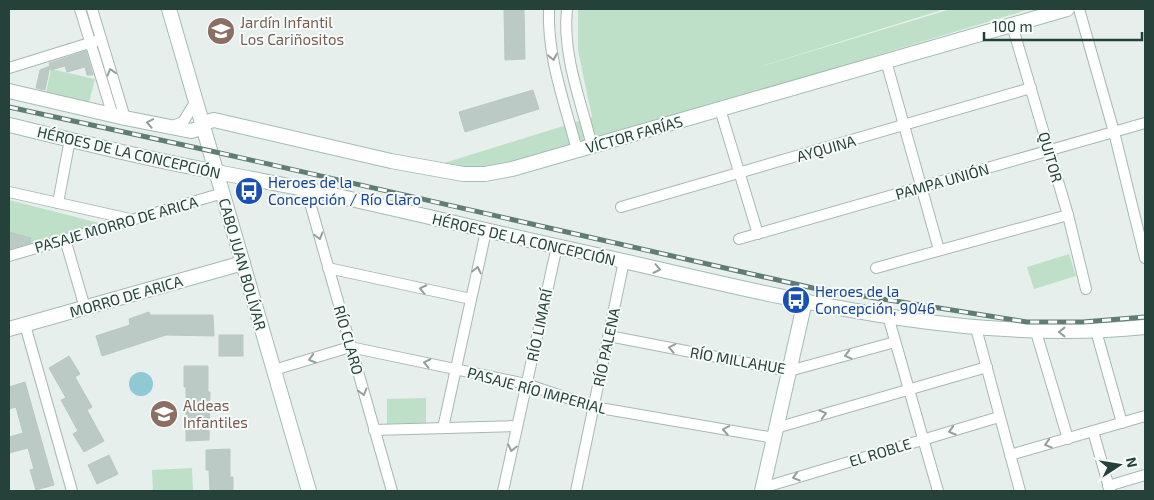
<svg xmlns="http://www.w3.org/2000/svg" width="1154" height="500" viewBox="0 0 1154 500" font-family="'Exo 2',sans-serif">
<rect width="100%" height="100%" fill="#e6efeb"/>
<g fill="#bfe0c8">
<path d="M578 9H945L746 71 951 9H1030L838 67 497 167 473 171 441 164 592 117 578 50Z"/>
<path d="M51 69 95 79 89 103 46 93Z"/>
<path d="M9 200 103 224 9 253Z"/>
<path d="M1069 254 1076 276 1034 289 1027 267Z"/>
<path d="M426 398V423L387 424V399Z"/>
<path d="M192 468 193 491H153L152 470Z"/>
</g>
<circle fill="#8ec9d4" cx="141" cy="384" r="12"/>
<g fill="#bbcac4" stroke="#b8c9c2">
<path d="M504 9H524L525 59 505 60Z"/>
<path d="M86 51 93 75H87L85 67 67 72 65 66 51 70 49 63Z"/>
<path d="M50 66 45 90 36 88 40 70Z"/>
<path d="M533 90 539 109 465 132 459 112Z"/>
<path d="M9 232 31 238 30 243 9 249Z"/>
<path d="M149 312 150 315H213L214 336 166 335 102 356 96 336 130 325 129 319Z"/>
<rect x="219" y="335" width="24" height="21"/>
<path d="M69 356 80 374 75 377 92 407 87 410 104 441 84 452 73 434 78 431 61 400 66 398 49 368Z"/>
<path d="M184 366H208V392H210L209 440 186 441V387H184Z"/>
<path d="M25 382 54 485 36 490 30 470 34 469 28 448 9 453V437L23 433 16 407 9 409V387Z"/>
<path d="M230 449V477H233V491H210L209 470H206V450Z"/>
<path d="M109 455 118 474 97 484 88 465Z"/>
</g>
<g fill="none" stroke-linecap="round" stroke-linejoin="round">
<defs>
<g id="street">
<path d="M80 9 113 116"/>
<path d="M92 9 125 118"/>
<path d="M549 9C547 57 565 104 577 150"/>
<path d="M567 9C562 55 581 101 592 146"/>
<path d="M1079 9 1114 132 1145 258"/>
<path d="M1012 25 1068 215 1086 289"/>
<path d="M886 61 939 250"/>
<path d="M9 68 96 41"/>
<path d="M720 109 758 234"/>
<path d="M170 127 183 122 196 101"/>
<path d="M306 189 392 491"/>
<path d="M9 192 130 219"/>
<path d="M58 203 70 139"/>
<path d="M621 207 1031 88"/>
<path d="M65 239 85 308"/>
<path d="M739 239 1145 123"/>
<path d="M9 256 223 193"/>
<path d="M328 268 471 299"/>
<path d="M876 268 1068 215"/>
<path d="M888 316 938 491"/>
<path d="M25 325 72 491"/>
<path d="M976 328 1020 491"/>
<path d="M1096 331 1122 423"/>
<path d="M1036 332 1068 439"/>
<path d="M609 336 789 371 895 342"/>
<path d="M274 370 350 347 526 384 594 407 774 438"/>
<path d="M443 428 486 231"/>
<path d="M776 428 987 367"/>
<path d="M374 430 517 426"/>
<path d="M1093 431 1110 491"/>
<path d="M1010 455 1145 416"/>
<path d="M1108 486 1145 475"/>
<path d="M503 491 557 246"/>
<path d="M576 491 624 261"/>
<path d="M762 491 772 485 999 417"/>
</g>
<g id="secondary">
<path d="M169 9 309 491"/>
<path d="M9 91 125 118 191 131 198 129 203 123 214 120 391 161 463 174H485L512 169 1067 9"/>
<path d="M9 125C73 140 137 157 202 169 236 176 270 182 305 189 399 209 494 233 588 253 771 294 957 346 1145 327"/>
<path d="M9 329 243 263"/>
<path d="M762 491 805 301"/>
</g>
</defs>
<use href="#street" stroke="#a8b8b2" stroke-width="12"/>
<use href="#secondary" stroke="#a4bbb3" stroke-width="16"/>
<use href="#street" stroke="#fff" stroke-width="10"/>
<use href="#secondary" stroke="#fff" stroke-width="14"/>
<defs>
<path id="rail" d="M9 107 211 151 813 288 1027 322H1083L1145 317"/>
</defs>
<use href="#rail" stroke="#5f7d75" stroke-width="5"/>
<use href="#rail" stroke="#f7fbf9" stroke-width="3" stroke-dasharray="9" stroke-linecap="butt"/>
</g>
<defs><path id="oneway-chevron" d="M-2-3.5L2.5 0L-2 3.5" fill="none" stroke-width="1.6" stroke-linecap="round" stroke-linejoin="round" transform="scale(1.25)"/></defs>
<g stroke="#92a09c">
<use href="#oneway-chevron" transform="translate(553 57) rotate(79)"/>
<use href="#oneway-chevron" transform="translate(111 72) rotate(-107)"/>
<use href="#oneway-chevron" transform="translate(150 123) rotate(-169)"/>
<use href="#oneway-chevron" transform="translate(319 236) rotate(74)"/>
<use href="#oneway-chevron" transform="translate(657 269) rotate(12)"/>
<use href="#oneway-chevron" transform="translate(477 270) rotate(-77)"/>
<use href="#oneway-chevron" transform="translate(423 289) rotate(-168)"/>
<use href="#oneway-chevron" transform="translate(1062 332) rotate(180)"/>
<use href="#oneway-chevron" transform="translate(672 348) rotate(-169)"/>
<use href="#oneway-chevron" transform="translate(848 355) rotate(165)"/>
<use href="#oneway-chevron" transform="translate(312 359) rotate(163)"/>
<use href="#oneway-chevron" transform="translate(427 363) rotate(-168)"/>
<use href="#oneway-chevron" transform="translate(363 392) rotate(74)"/>
<use href="#oneway-chevron" transform="translate(823 414) rotate(-16)"/>
<use href="#oneway-chevron" transform="translate(726 430) rotate(-170)"/>
<use href="#oneway-chevron" transform="translate(952 431) rotate(164)"/>
<use href="#oneway-chevron" transform="translate(1048 444) rotate(164)"/>
<use href="#oneway-chevron" transform="translate(512 448) rotate(102)"/>
<use href="#oneway-chevron" transform="translate(796 477) rotate(163)"/>
</g>
<defs>
<symbol id="school-disc" viewBox="-11 -11 22 22"><circle r="9.5" fill="#8d6e63" stroke="#f7fbf9"/><path d="M0-5L7-2L0 1L-7-2ZM-4 1L0 2.5L4 1V4Q0 6-4 4Z" fill="#fff"/></symbol>
<symbol id="bus-disc" viewBox="-11 -11 22 22"><circle r="9.5" fill="#1a4fb4" stroke="#f7fbf9"/><path d="M-5-6H5V4H4V6H2V4H-2V6H-4V4H-5ZM-3.5-4V0h7V-4ZM-3.5 1.2v1.5H-2V1.2ZM2 1.2v1.5H3.5V1.2Z" fill="#fff"/></symbol>
</defs>
<g fill-rule="evenodd">
<use href="#school-disc" x="205" y="15" width="32" height="32"/>
<use href="#bus-disc" x="233" y="175" width="32" height="32"/>
<use href="#bus-disc" x="780" y="284" width="32" height="32"/>
<use href="#school-disc" x="148" y="398" width="32" height="32"/>
</g>
<g text-anchor="middle" dominant-baseline="central" stroke-width="4" stroke-linejoin="round" paint-order="stroke">
<g font-size="15" fill="#785e54" stroke="#f7fbf9" text-anchor="start">
<text x="240" y="22">Jardín Infantil<tspan x="240" dy="17">Los Cariñositos</tspan></text>
<text x="183" y="405">Aldeas<tspan x="183" dy="17">Infantiles</tspan></text>
</g>
<g font-size="15" fill="#24423a" stroke="#f7fbf9">
<text transform="translate(634 134) rotate(-16)">VÍCTOR FARÍAS</text>
<text transform="translate(826 148) rotate(-16)">AYQUINA</text>
<text transform="translate(129 152) rotate(13)">HÉROES DE LA CONCEPCIÓN</text>
<text transform="translate(1051 157) rotate(74)">QUITOR</text>
<text transform="translate(942 181) rotate(-16)">PAMPA UNIÓN</text>
<text transform="translate(116 224) rotate(-16)">PASAJE MORRO DE ARICA</text>
<text transform="translate(524 239) rotate(13)">HÉROES DE LA CONCEPCIÓN</text>
<text transform="translate(243 264) rotate(74)">CABO JUAN BOLÍVAR</text>
<text transform="translate(126 296) rotate(-16)">MORRO DE ARICA</text>
<text transform="translate(539 325) rotate(-78)">RÍO LIMARÍ</text>
<text transform="translate(349 340) rotate(74)">RÍO CLARO</text>
<text transform="translate(606 347) rotate(-78)">RÍO PALENA</text>
<text transform="translate(738 360) rotate(10)">RÍO MILLAHUE</text>
<text transform="translate(537 390) rotate(15)">PASAJE RÍO IMPERIAL</text>
<text transform="translate(880 452) rotate(-17)">EL ROBLE</text>
</g>
<g font-size="15" fill="#164399" stroke="#f7fbf9" text-anchor="start">
<text x="268" y="182">Heroes de la<tspan x="268" dy="17">Concepción / Río Claro</tspan></text>
<text x="815" y="291">Heroes de la<tspan x="815" dy="17">Concepción, 9046</tspan></text>
</g>
</g>
<rect width="1154" height="500" fill="none" stroke="#24423a" stroke-width="20"/>
<g transform="translate(1119 465) rotate(78)" stroke="#f7fbf9" stroke-width="4" paint-order="stroke">
<path d="M0-4L9 19L0 12L-9 19Z" fill="#24423a"/>
<text y="-8" font-size="14" font-weight="bold" text-anchor="middle" fill="#24423a">N</text>
</g>
<path d="M984 32v8h158v-8" fill="none" stroke="#24423a" stroke-width="2.5"/>
<text x="992" y="32" font-size="15" fill="#24423a" stroke="#f7fbf9" stroke-width="4" paint-order="stroke">100 m</text>
</svg>
